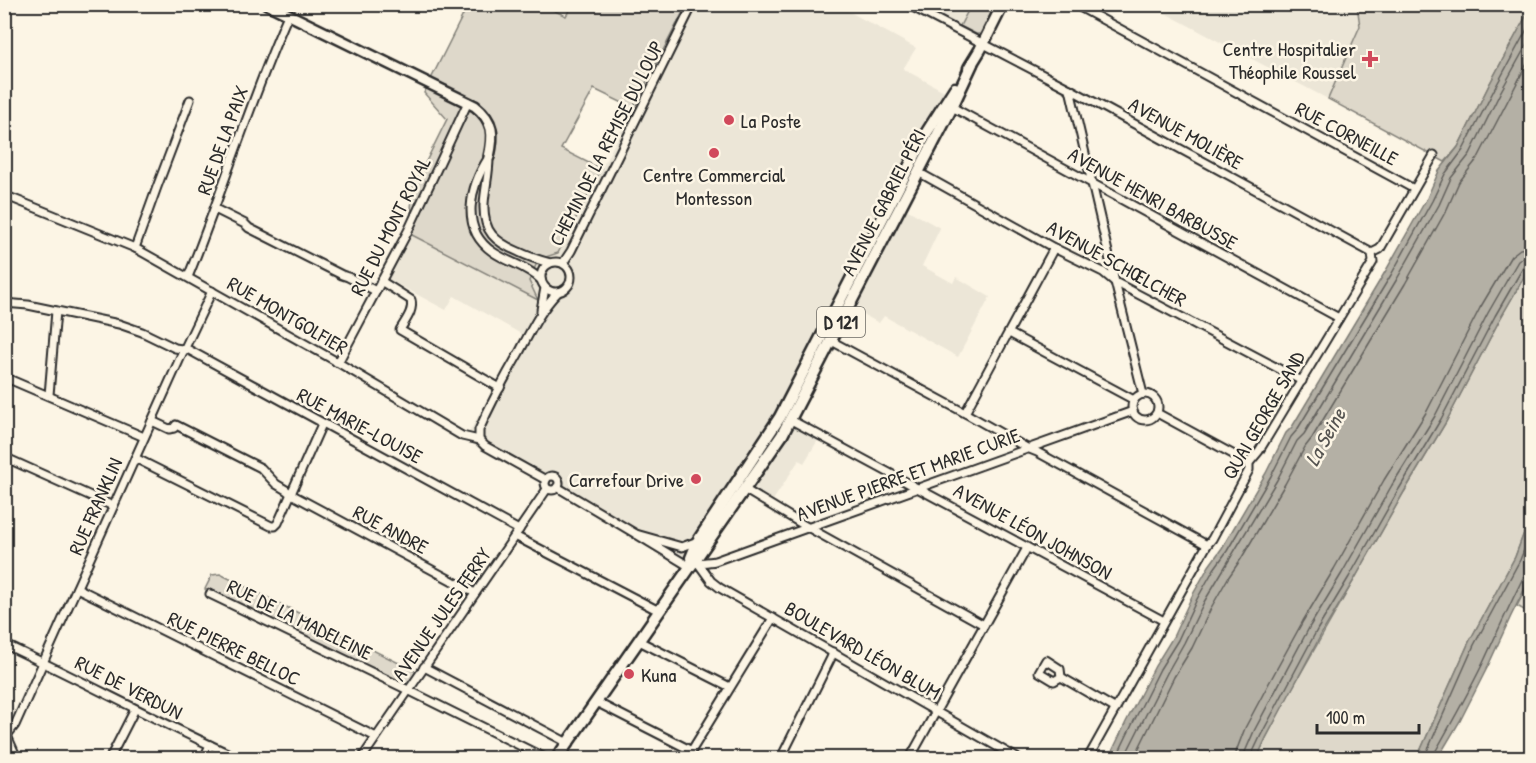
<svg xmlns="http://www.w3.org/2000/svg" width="1536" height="763" viewBox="0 0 1536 763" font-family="'Patrick Hand',sans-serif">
<rect width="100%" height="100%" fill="#fcf5e5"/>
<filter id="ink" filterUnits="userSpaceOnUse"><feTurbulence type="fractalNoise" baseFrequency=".0167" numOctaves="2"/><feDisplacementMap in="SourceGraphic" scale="12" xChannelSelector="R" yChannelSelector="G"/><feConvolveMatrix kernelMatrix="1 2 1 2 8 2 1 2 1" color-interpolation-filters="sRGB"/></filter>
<g filter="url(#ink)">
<g fill="#ece6d7">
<path d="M835 4 916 48 903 69 946 92 897 204 940 228 922 266 953 283 956 277 990 297 958 357 884 316 879 323 851 308 793 427 818 440 804 463 799 460 770 505 746 493 695 567 465 440 523 335 454 296 446 310 388 279 410 234 537 299 529 281 541 256 558 253 686 5Z"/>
<path d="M927 5H971L960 26 925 8Z"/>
<path d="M1150 5H1519L1434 155Z"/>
</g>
<g fill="#ded8ca" stroke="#84827a" stroke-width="1.5">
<path d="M468 5H542L566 16 572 5H673L684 10 633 108 594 89 561 149 601 169 558 253 546 257 540 256 529 281 538 300 410 234 412 190 447 119 424 93Z"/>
<path d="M971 5 995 4V6L980 34H976L960 26Z"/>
<path d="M1357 5H1531V7L1489 85 1458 147 1445 162 1328 99 1360 26Z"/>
<path d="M1531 265V514L1515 557 1469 642 1417 758H1257L1266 738 1289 694 1404 492 1446 422 1500 319Z"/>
<path d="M220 574 419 673 408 690 210 594 205 589 212 575Z"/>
<path d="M1531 579V614L1517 606Z"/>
</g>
<g fill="#b4b0a5" stroke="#7d7b74" stroke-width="1.5">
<path d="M1531 7V265L1500 319 1446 422 1404 492 1354 580 1322 633 1266 738 1257 758H1109L1126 722 1155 666 1173 637 1192 596 1209 566 1222 548 1266 473 1286 433 1292 427 1385 272 1427 198 1439 171 1458 147 1489 85Z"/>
<path d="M1531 514V576L1511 616 1488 666 1460 721 1438 758H1417L1469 642 1515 557Z"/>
</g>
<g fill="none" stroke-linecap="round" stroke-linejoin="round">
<g stroke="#62605c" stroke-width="1.5">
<path d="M1116 758 1132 725 1160 669 1178 640 1197 599 1214 569 1227 551 1271 476 1291 437 1297 430 1391 275 1432 201 1445 174 1463 150 1495 88 1532 20"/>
<path d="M1124 758 1167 673 1184 643 1204 602 1277 480 1297 441 1304 434 1397 279 1439 205 1451 178 1470 154 1501 91 1532 35"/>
<path d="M1134 758 1174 677 1192 648 1212 606 1228 578 1241 559 1285 484 1305 447 1312 438 1405 284 1447 209 1459 182 1478 158 1532 54"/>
<path d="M1235 758 1237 749 1245 728 1269 683 1303 621 1334 569 1384 480 1427 411 1480 308 1511 256 1520 249 1532 247"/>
<path d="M1244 758 1245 752 1254 731 1310 626 1342 573 1392 485 1435 416 1488 313 1518 261 1524 257 1532 256"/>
<path d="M1252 758V754L1261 735 1317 630 1349 577 1399 489 1441 419 1495 316 1524 266 1527 264 1532 263"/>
<path d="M1424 758 1474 645 1520 560 1532 530"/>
<path d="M1433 758 1434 754C1451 724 1468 694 1483 663 1496 635 1509 606 1523 578L1527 575 1532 574"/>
</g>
<defs>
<g id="minor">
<path d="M907 4 1070 89 1372 253"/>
<path d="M1074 4 1414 189"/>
<path d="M1070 89 1115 282 1143 394"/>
<path d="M952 107 1339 318"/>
<path d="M489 157C470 186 459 229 493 252 509 263 527 266 541 280"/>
<path d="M489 158C489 175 485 188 484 204 483 232 495 242 519 252 529 257 539 260 550 263"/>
<path d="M918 172 1054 248 1103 272 1115 282 1302 381"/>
<path d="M4 195 135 248 332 359 462 436 479 440 485 446 546 480"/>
<path d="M215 209 245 224 249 228 342 275 348 277 376 291"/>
<path d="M135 248 157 187 190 100"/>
<path d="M1372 253 1380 249 1434 155"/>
<circle cx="556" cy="277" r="15"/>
<path d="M563 263 571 251 693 4"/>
<path d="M188 277C223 191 250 101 288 15"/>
<path d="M381 281 411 300C414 311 405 321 400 330L500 388"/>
<path d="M4 303 28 305 119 324 142 332 175 348 189 350 519 530"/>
<path d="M541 310 545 288"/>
<path d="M1009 333 1134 400"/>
<path d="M832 340 837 344 965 413 1027 448 1037 452 1207 545"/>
<path d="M336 362 340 359 408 231 468 102"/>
<path d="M4 377 144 437"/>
<circle cx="1145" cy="407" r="13"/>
<path d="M49 395 56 311"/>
<path d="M965 413 1054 248"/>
<path d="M1157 413 1249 463"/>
<path d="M791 420 1164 621"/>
<path d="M152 421 169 429 174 428 176 425 261 468 276 484 286 490 291 494 475 593"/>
<path d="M479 440V430C491 403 505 377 520 351 531 330 541 309 558 292"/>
<path d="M4 457 113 506"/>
<path d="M135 458 271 526H275L278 523 322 424"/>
<circle cx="552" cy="483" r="7"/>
<path d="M557 487 636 534"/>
<path d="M744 489 802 524 984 625"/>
<path d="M515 536 659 611"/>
<path d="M698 541 682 547 636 534 687 565C696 562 705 563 715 561L1133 411"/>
<path d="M698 563 711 581 720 588 1017 758"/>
<path d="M77 588 376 737"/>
<path d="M210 594 408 690 545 758"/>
<path d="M639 641 730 687"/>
<path d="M4 644C83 681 159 722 238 758"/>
<path d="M1046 660 1060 669 1061 677 1054 681 1039 672Z"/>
<path d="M424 667 568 743"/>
<path d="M1061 677 1116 709"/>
<path d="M596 702 692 751"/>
<path d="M4 729 16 756"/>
<path d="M7 735 15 725 182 354 212 291"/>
<path d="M4 754 10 753 22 758"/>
<path d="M110 758 135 709"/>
<path d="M204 758 210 745"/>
<path d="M362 758 547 489"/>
<path d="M687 758 773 618"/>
<path d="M781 758 831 658 833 652"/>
<path d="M910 758 1027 548"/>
<path d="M1088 758 1207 545 1212 539 1249 470V463L1259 451 1373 262 1372 253"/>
</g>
<path id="tertiary" d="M267 4 475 106C494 121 494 135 489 157"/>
<g id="primary">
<path d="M969 68 980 50 1003 4"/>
<path d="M691 558 698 541 780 417 927 132 955 88"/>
<path d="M557 758 782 435 952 107 972 64"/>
</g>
</defs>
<use href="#minor" stroke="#2b2b2b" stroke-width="11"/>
<use href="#tertiary" stroke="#2b2b2b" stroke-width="14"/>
<use href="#primary" stroke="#2b2b2b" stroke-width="15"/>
<use href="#minor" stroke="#fcf5e5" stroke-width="7"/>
<use href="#tertiary" stroke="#fcf5e5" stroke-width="9"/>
<use href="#primary" stroke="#fcf5e5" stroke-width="10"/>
</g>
</g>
<g fill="#d1495b" stroke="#fcf5e5" stroke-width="2">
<path d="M1367 50h6v6h6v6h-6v6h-6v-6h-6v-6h6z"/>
<circle cx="729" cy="120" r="6"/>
<circle cx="714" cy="153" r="6"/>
<circle cx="696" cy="479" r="6"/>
<circle cx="629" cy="674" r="6"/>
</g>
<g text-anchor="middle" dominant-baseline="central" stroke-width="5" stroke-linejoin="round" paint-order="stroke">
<rect fill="#fcf5e5" stroke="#6a6863" stroke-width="1.5" x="817" y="307" width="48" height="30" rx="4.5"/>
<g font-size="18" font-weight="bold" fill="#2b2b2b">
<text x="841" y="322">D 121</text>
</g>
<g font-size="20" fill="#2b2b2b" stroke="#fcf5e5" text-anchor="end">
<text x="1356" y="48">Centre Hospitalier<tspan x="1356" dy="23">Théophile Roussel</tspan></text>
<text x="741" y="120" text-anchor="start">La Poste</text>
<text x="714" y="174" text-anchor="middle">Centre Commercial<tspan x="714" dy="23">Montesson</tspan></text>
<text x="684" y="479">Carrefour Drive</text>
<text x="641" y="674" text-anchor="start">Kuna</text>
</g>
<g font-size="20" fill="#2b2b2b" stroke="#fcf5e5">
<text transform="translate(1186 133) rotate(29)">AVENUE MOLIÈRE</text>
<text transform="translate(1347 133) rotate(28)">RUE CORNEILLE</text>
<text transform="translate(222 140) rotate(-70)">RUE DE LA PAIX</text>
<text transform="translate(606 143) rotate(-63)">CHEMIN DE LA REMISE DU LOUP</text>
<text transform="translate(1153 198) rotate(29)">AVENUE HENRI BARBUSSE</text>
<text transform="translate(883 202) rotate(-63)">AVENUE GABRIEL PÉRI</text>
<text transform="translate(390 226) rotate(-63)">RUE DU MONT ROYAL</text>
<text transform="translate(1117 263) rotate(29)">AVENUE SCHŒLCHER</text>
<text transform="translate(288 315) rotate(30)">RUE MONTGOLFIER</text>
<text transform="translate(1263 415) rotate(-60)">QUAI GEORGE SAND</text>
<text transform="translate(360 425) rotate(28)">RUE MARIE-LOUISE</text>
<text transform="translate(908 474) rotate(-20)">AVENUE PIERRE ET MARIE CURIE</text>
<text transform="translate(95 506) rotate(-66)">RUE FRANKLIN</text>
<text transform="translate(391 529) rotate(28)">RUE ANDRE</text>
<text transform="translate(1033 531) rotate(29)">AVENUE LÉON JOHNSON</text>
<text transform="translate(441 614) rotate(-55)">AVENUE JULES FERRY</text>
<text transform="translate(300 619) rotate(26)">RUE DE LA MADELEINE</text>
<text transform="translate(234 648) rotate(26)">RUE PIERRE BELLOC</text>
<text transform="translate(863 650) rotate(30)">BOULEVARD LÉON BLUM</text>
<text transform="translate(129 687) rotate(27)">RUE DE VERDUN</text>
</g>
<g font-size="21" font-style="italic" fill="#545350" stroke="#fcf5e5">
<text transform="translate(1325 437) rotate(-61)">La Seine</text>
</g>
</g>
<rect width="1536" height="763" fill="none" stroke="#fcf5e5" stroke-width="24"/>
<rect x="12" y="12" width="1512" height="739" fill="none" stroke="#2b2b2b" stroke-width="2" filter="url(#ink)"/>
<path d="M1317 724v9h102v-9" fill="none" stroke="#2b2b2b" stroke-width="3"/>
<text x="1326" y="724" font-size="18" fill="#2b2b2b" stroke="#fcf5e5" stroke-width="4.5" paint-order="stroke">100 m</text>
</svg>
